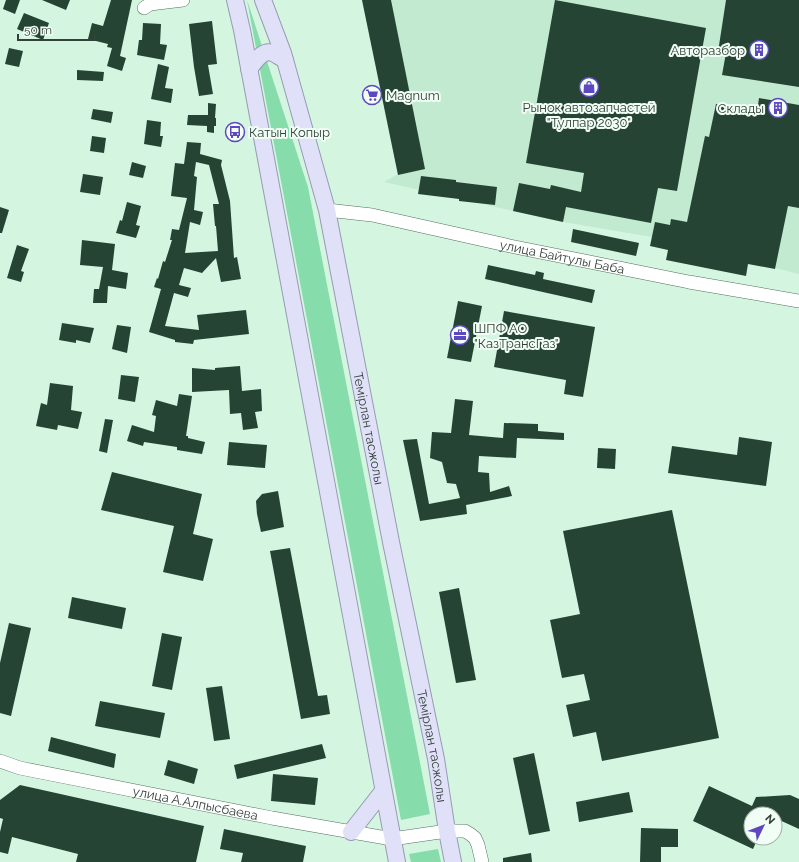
<svg xmlns="http://www.w3.org/2000/svg" width="799" height="862" viewBox="0 0 799 862" font-family="Raleway,sans-serif">
<rect width="100%" height="100%" fill="#d4f6e0"/>
<path fill="#c1ead1" d="M362 0H799V274L652 237 563 222 384 182 398 174Z"/>
<g fill="#86dcab">
<path d="M247 0 308 187 430 814 401 820Z"/>
<path d="M438 849 441 862H411L409 854Z"/>
</g>
<g fill="#264433" fill-rule="evenodd">
<path d="M6 0H20L15 14 3 9Z"/>
<path d="M42 0H70L66 10Z"/>
<path d="M111 0H132L120 56 126 58 122 71 107 66 112 48 107 47 108 44 88 39 92 23 103 26Z"/>
<path d="M362 0H391L425 169 398 175Z"/>
<path d="M555 0 706 28 677 191 658 188 651 223 566 207 563 222 513 211 519 183 550 189 551 185 581 192 584 173 526 163Z"/>
<path d="M726 0H799V87L722 75 726 53 718 52Z"/>
<path d="M24 13 49 23 43 40 17 29Z"/>
<path d="M212 21 217 64 208 65 213 94 199 96 194 67 189 24Z"/>
<path d="M143 23 161 24 160 44 167 45 164 60 137 55 139 40H142Z"/>
<path d="M9 48 23 51 19 67 5 64Z"/>
<path d="M158 64 169 67 165 88 173 89 171 103 151 99Z"/>
<path d="M77 70 104 72 103 81 77 80Z"/>
<path d="M759 98 799 105V208L788 206 775 269 748 264 746 276 666 260 668 250 650 246 655 222 670 225 671 219 687 222 705 136 709 137 716 104 757 112Z"/>
<path d="M208 103 216 104 215 118H216V126H214V133L207 132V126L187 125 188 115H208Z"/>
<path d="M93 109 113 112 111 123 91 119Z"/>
<path d="M147 120 161 122 160 136H163L161 147 144 144Z"/>
<path d="M92 136 106 138 104 153 90 151Z"/>
<path d="M187 142 201 143 200 154 222 160 221 165 230 201 234 258 237 257 241 279 221 282 216 258 202 273 184 268 179 285 191 288 188 297 174 293 165 326 199 330 197 315 246 310 249 334 194 340 193 344 175 342V340L149 332 161 289 154 287 157 278 158 279 163 261 165 262 172 240H170L172 229 179 230 187 198 171 196 175 163 184 164ZM196 162 209 165 219 204H213L215 226H216L218 251 185 253 190 222 200 225 203 212 194 210 197 177 194 176Z"/>
<path d="M132 162 146 166 143 178 129 175Z"/>
<path d="M83 174 103 177 100 195 80 192Z"/>
<path d="M421 176 456 180V182L497 187 495 205 459 201V199L418 194Z"/>
<path d="M127 202 141 206 136 225 140 226 136 238 116 233 120 220 122 221Z"/>
<path d="M0 207 9 210 2 233H0Z"/>
<path d="M573 229 639 243 636 256 571 242Z"/>
<path d="M82 240 115 244 112 270 128 273 126 289 108 286 107 303H93L94 289H99L103 267 80 265Z"/>
<path d="M17 245 29 249 21 271 24 272 21 282 7 278Z"/>
<path d="M488 265 535 275 536 271 544 273 543 279 595 290 592 303 485 279Z"/>
<path d="M458 301 482 306 471 362 447 358Z"/>
<path d="M504 311 595 327 583 397 564 394 566 380 494 367Z"/>
<path d="M62 323 94 328 90 343 76 340V343L59 340Z"/>
<path d="M117 325 131 327 127 353 112 349Z"/>
<path d="M240 366 242 391 261 389 262 411 255 412 258 428 243 430 241 413 230 414 229 390 192 392V368L215 370V368Z"/>
<path d="M121 375 139 377 135 402 118 399Z"/>
<path d="M50 383 73 386 71 410 82 412 78 429 58 425 57 430 36 426 41 403 47 405Z"/>
<path d="M179 394 192 396 186 436H188V438L205 442 202 454 177 450V447L144 442 143 446 127 441 132 425 154 432 156 416 152 415 156 400 177 406Z"/>
<path d="M455 399 473 401 469 435 503 438 504 423 538 424V431L564 433V440L517 438 516 458 479 456 478 472 489 473 490 492 509 486 512 496 466 505 467 514 420 521 403 440 417 439 429 504 460 498 456 484 447 483 442 462 430 458 432 432 451 433Z"/>
<path d="M105 419 113 420 107 453 99 451Z"/>
<path d="M739 437 772 442 766 486 668 473 672 446 737 455Z"/>
<path d="M229 442 267 445 265 468 227 465Z"/>
<path d="M598 448 616 449 615 469 597 468Z"/>
<path d="M112 472 202 494 193 534 213 539 203 581 163 572 174 526 101 510Z"/>
<path d="M278 491 284 527 261 532 257 514 256 501 262 494Z"/>
<path d="M672 510 719 738 602 761 596 732 573 737 566 705 590 700 584 674 562 678 550 620 580 614 563 531Z"/>
<path d="M290 548 318 696 327 695 330 714 301 719 270 551Z"/>
<path d="M459 588 476 680 456 683 439 592Z"/>
<path d="M72 597 126 608 122 629 68 618Z"/>
<path d="M9 623 31 628 11 716 0 713V663Z"/>
<path d="M162 633 182 637 172 690 152 686Z"/>
<path d="M222 686 230 739 214 741 206 688Z"/>
<path d="M100 701 165 713 160 738 95 726Z"/>
<path d="M51 737 116 754 114 768 48 751Z"/>
<path d="M322 744 326 758 237 779 234 765Z"/>
<path d="M534 753 550 831 529 835 513 758Z"/>
<path d="M168 760 198 769 194 784 164 775Z"/>
<path d="M273 774 318 778 315 805 271 801Z"/>
<path d="M20 785 204 826 196 862H76L78 854 12 837 8 854 0 852V832L3 819 0 818V800Z"/>
<path d="M709 786 752 806 756 797 790 795 799 799V829L775 818V814H751V838H758L753 849 693 821Z"/>
<path d="M629 792 633 812 579 822 576 802Z"/>
<path d="M641 828 678 829V847H661V862H640Z"/>
<path d="M224 829 306 846 303 862H241L243 853 220 849Z"/>
<path d="M531 853 532 862H503V858Z"/>
</g>
<g fill="none" stroke-linecap="round" stroke-linejoin="round">
<defs>
<g id="minor">
<path d="M144 8 150 4 183 0"/>
<path id="s1" d="M327 210 372 215 510 246 689 282 799 301"/>
<path id="s2" d="M0 761 20 768 272 818 392 839 447 831H465L470 834 475 838 478 845 482 862"/>
</g>
<g id="major">
<path d="M235 0 242 30 397 862"/>
<path id="s3" d="M263 0 283 53 327 210 391 542 436 759 447 831 453 862"/>
<path d="M249 69C255 62 262 49 273 53 277 55 281 58 285 60"/>
<path d="M351 832 383 791"/>
</g>
</defs>
<use href="#minor" stroke="#52715e" stroke-width="14"/>
<use href="#major" stroke="#969bb2" stroke-width="18"/>
<use href="#minor" stroke="#fff" stroke-width="13"/>
<use href="#major" stroke="#e0e0f9" stroke-width="16"/>
</g>
<defs>
<symbol id="building-ring" viewBox="-11 -11 22 22"><circle r="9.5" fill="#f0fef5" stroke="#5d48c1" stroke-width="1.5"/><path d="M-4-6H4V6H1V3H-1V6H-4ZM-2.5-4.3h1.7v1.8h-1.7ZM.8-4.3h1.7v1.8H.8ZM-2.5-1h1.7V.8h-1.7ZM.8-1h1.7V.8H.8Z" fill="#5d48c1"/></symbol>
<symbol id="shop-ring" viewBox="-11 -11 22 22"><circle r="9.5" fill="#f0fef5" stroke="#5d48c1" stroke-width="1.5"/><path d="M-5-2.5h2.3a2.7 3.5 0 0 1 5.4 0H5L5.5 6h-11ZM-1.5-2.5h3a1.5 2.3 0 0 0-3 0Z" fill="#5d48c1"/></symbol>
<symbol id="supermarket-ring" viewBox="-11 -11 22 22"><circle r="9.5" fill="#f0fef5" stroke="#5d48c1" stroke-width="1.5"/><path d="M-6-5.5h2.5l.6 2H6L4.5 2H-2.5L-4.4-4H-6ZM-1.5 3.2a1.3 1.3 0 1 0 .1 0ZM3 3.2a1.3 1.3 0 1 0 .1 0Z" fill="#5d48c1"/></symbol>
<symbol id="bus-ring" viewBox="-11 -11 22 22"><circle r="9.5" fill="#f0fef5" stroke="#5d48c1" stroke-width="1.5"/><path d="M-5-6H5V4H4V6H2V4H-2V6H-4V4H-5ZM-3.5-4V0h7V-4ZM-3.5 1.2v1.5H-2V1.2ZM2 1.2v1.5H3.5V1.2Z" fill="#5d48c1"/></symbol>
<symbol id="office-ring" viewBox="-11 -11 22 22"><circle r="9.5" fill="#f0fef5" stroke="#5d48c1" stroke-width="1.5"/><path d="M-6-3h4V-5.5h4V-3h4V5H-6ZM-1-4.5V-3h2v-1.5ZM-6 0V1H6V0Z" fill="#5d48c1"/></symbol>
</defs>
<g fill-rule="evenodd">
<use href="#building-ring" x="748" y="39" width="22" height="22"/>
<use href="#shop-ring" x="578" y="76" width="22" height="22"/>
<use href="#supermarket-ring" x="361" y="84" width="22" height="22"/>
<use href="#building-ring" x="767" y="97" width="22" height="22"/>
<use href="#bus-ring" x="224" y="121" width="22" height="22"/>
<use href="#office-ring" x="449" y="324" width="22" height="22"/>
</g>
<g text-anchor="middle" dominant-baseline="central" stroke-width="4" stroke-linejoin="round" paint-order="stroke">
<g font-size="13" fill="#324037" stroke="#f0fef5" text-anchor="start">
<text x="745" y="50" text-anchor="end">Авторазбор</text>
<text x="386" y="95">Magnum</text>
<text x="589" y="107" text-anchor="middle">Рынок автозапчастей<tspan x="589" dy="15">"Тулпар 2030"</tspan></text>
<text x="764" y="108" text-anchor="end">Склады</text>
<text x="249" y="132">Катын Копыр</text>
<text x="474" y="328">ШПФ АО<tspan x="474" dy="15">"КазТрансГаз"</tspan></text>
</g>
<g font-size="13" fill="#324037" stroke="#f0fef5">
<text stroke="none"><textPath href="#s1" startOffset="240">улица Байтулы Баба</textPath></text>
<text stroke="none"><textPath href="#s3" startOffset="442">Темірлан тасжолы</textPath></text>
<text stroke="none"><textPath href="#s3" startOffset="766">Темірлан тасжолы</textPath></text>
<text stroke="none"><textPath href="#s2" startOffset="200">улица А.Алпысбаева</textPath></text>
</g>
</g>
<g transform="translate(763 826) rotate(47)"><circle r="19" fill="#f0fef5" stroke="#a4b2a9"/>
<path d="M0-3L7 15L0 10L-7 15Z" fill="#5d48c1"/>
<text y="-6" font-size="11" font-weight="bold" text-anchor="middle" fill="#324037">N</text>
</g>
<path d="M18 34v6h77v-6" fill="none" stroke="#324037" stroke-width="2"/>
<text x="24" y="34" font-size="12" fill="#324037" stroke="#f0fef5" stroke-width="3" paint-order="stroke">50 m</text>
</svg>
